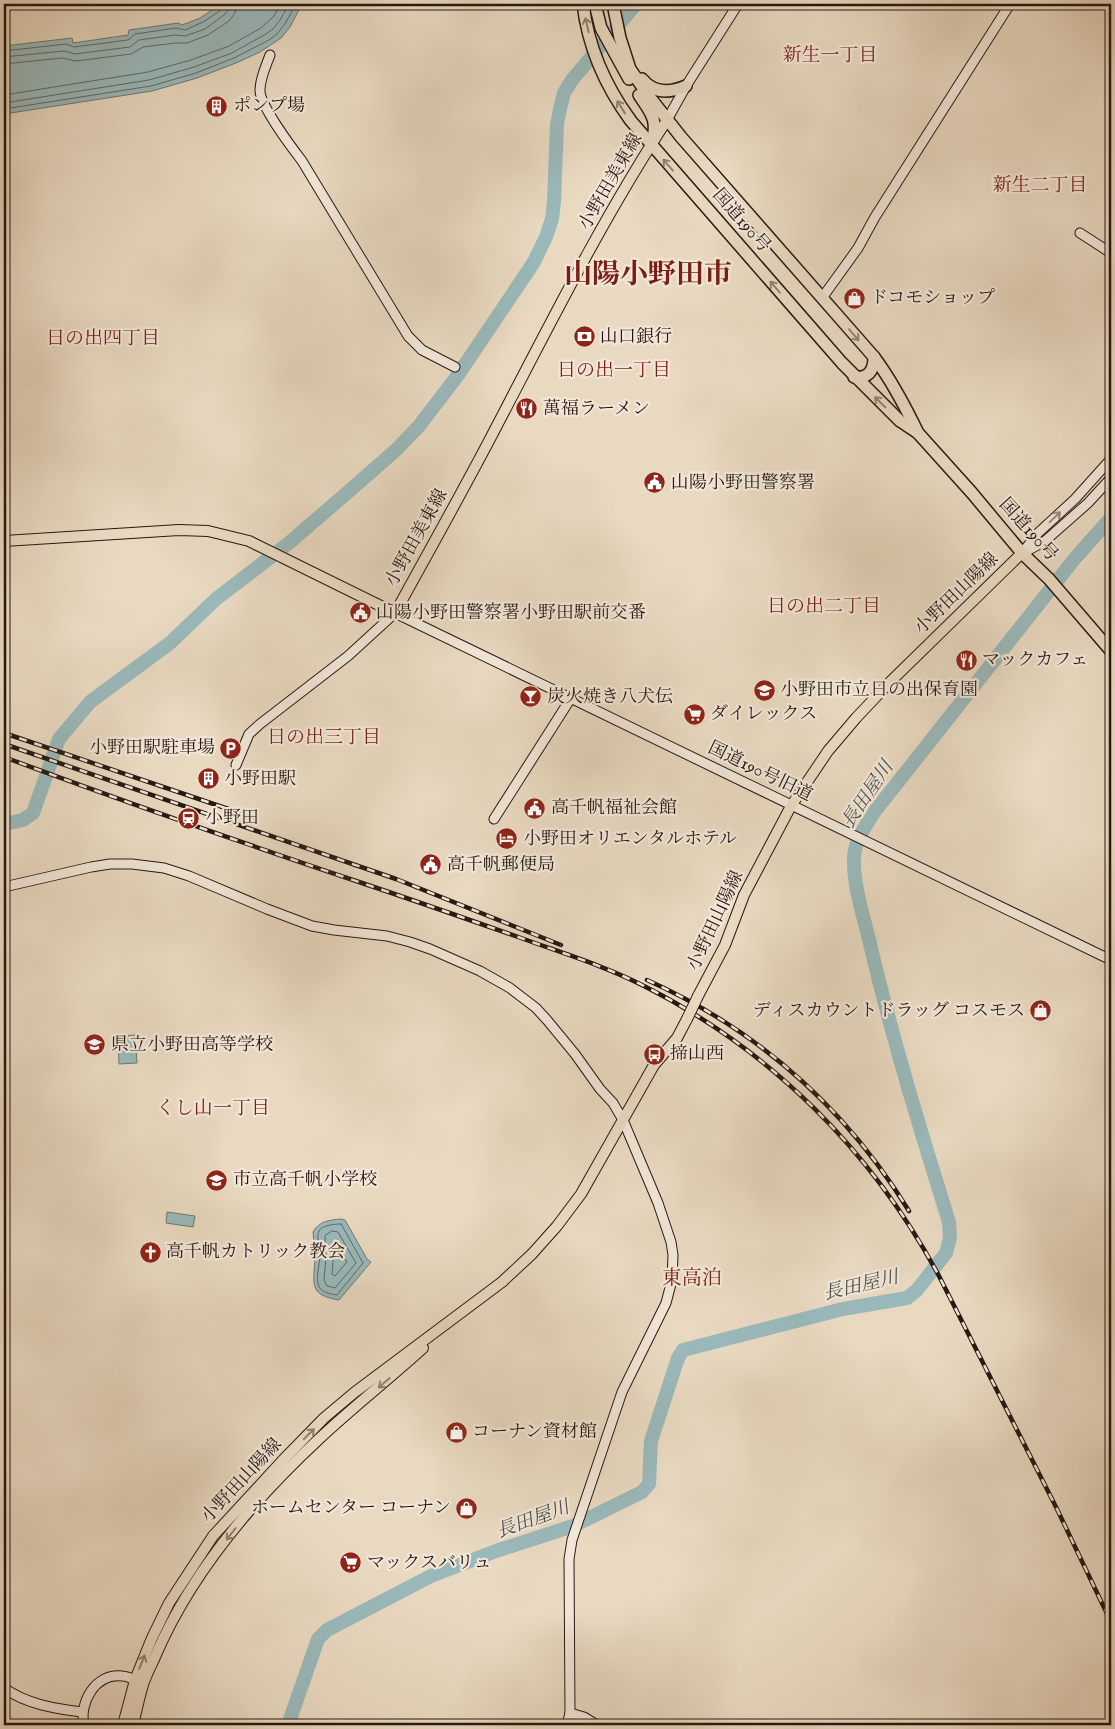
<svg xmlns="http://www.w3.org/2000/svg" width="1115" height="1729" viewBox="0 0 1115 1729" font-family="'IM FELL English','Noto Serif JP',serif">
<rect width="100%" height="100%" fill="#e9d9c1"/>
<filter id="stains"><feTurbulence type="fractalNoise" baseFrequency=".004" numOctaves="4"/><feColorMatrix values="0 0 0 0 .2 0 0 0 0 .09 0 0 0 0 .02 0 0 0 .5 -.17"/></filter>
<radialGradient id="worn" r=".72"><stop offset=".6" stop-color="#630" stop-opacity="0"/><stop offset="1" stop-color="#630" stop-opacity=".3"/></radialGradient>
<g fill="#9ab9bb" stroke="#6c7977">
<path d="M221 4H302L290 27 281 38 260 52 236 63 197 78 152 91 4 114V46L72 38 73 43 128 35 129 30 178 23 182 25 200 18Z"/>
<path d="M135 1035 137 1063 119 1064 118 1036Z"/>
<path d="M167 1212 195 1216 193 1227 166 1223Z"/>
<path d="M341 1219 345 1220 367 1259 371 1262 339 1300C310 1295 313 1286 315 1260 315 1251 314 1242 313 1232 319 1221 330 1220 341 1219Z"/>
</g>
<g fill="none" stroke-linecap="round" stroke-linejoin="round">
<g stroke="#606866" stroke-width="1">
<path d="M4 51 66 44 74 47 128 40 135 34 176 28 185 30 203 22 221 10 223 4"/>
<path d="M4 57 64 51 75 54 130 47 139 40 175 35 185 36 205 29 224 15 228 10 230 4"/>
<path d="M4 64 62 58 76 61 131 54 143 47 175 43H187L208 35 229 21 235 13 237 4"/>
<path d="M4 95 148 72 191 60 229 46 261 28 274 16 281 4"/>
<path d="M4 103 149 80 194 67 232 53 266 34 273 29 280 20 289 4"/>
<path d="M4 109 151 86 196 73 234 58 269 40 277 34 285 24 296 4"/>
<path d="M341 1224 363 1263 337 1295C331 1294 323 1293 319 1287 315 1278 320 1264 320 1255 320 1249 316 1237 319 1231 322 1225 335 1224 341 1224Z"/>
<path d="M332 1231 338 1232 356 1263 335 1288 327 1286 324 1280 326 1258 325 1236Z"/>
<path d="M336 1248 338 1249 347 1262 335 1276 332 1274 334 1250Z"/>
</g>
<g stroke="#9ab9bb" stroke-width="14">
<path d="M4 824 23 820 33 813 59 739 90 702 170 643 216 599 289 543 356 485 396 450 419 426 458 375 534 262 546 237 552 219 554 202 557 124 560 109 564 93 572 80 636 4"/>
<path d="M288 1725 318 1639 327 1630 431 1576 496 1551 573 1526 642 1492 649 1484 651 1441 678 1358 683 1350 843 1309 907 1298 917 1290 946 1253 950 1238 949 1222C921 1132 893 1041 871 948 865 920 853 887 854 859 854 841 866 825 875 811L1076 557 1111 518"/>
</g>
<defs>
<g id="secondary">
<path d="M270 55C266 66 260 78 260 90 259 104 292 148 302 161L408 336 422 350 455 367"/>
<path d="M667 120 686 86 738 4"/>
<path d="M1080 233 1111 253"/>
<path d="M822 298 858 248 875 217 1010 4"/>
<path d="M1025 552 1045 541 1088 503 1111 478"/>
<path d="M1022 553 1038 533 1075 499 1111 459"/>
<path d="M236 765 249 734 260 724 348 656 395 613 1111 960"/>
<path d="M494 819 571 698"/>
<path d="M4 887 91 867 110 864H132L164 868 189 876 267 909 312 926 334 930 387 936 410 942 430 949 480 971 510 988 536 1008 547 1020 575 1054 600 1089 613 1103 623 1120 658 1203 671 1242 673 1255 672 1280 666 1303 622 1392 572 1540 569 1559 570 1713 567 1725"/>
<path d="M4 1688C26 1704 56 1709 82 1712"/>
<path d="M570 1713 584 1717 597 1725"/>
<path d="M84 1725C79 1703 95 1673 122 1676 128 1676 135 1680 141 1683"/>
</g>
<g id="primary">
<path d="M4 541 179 530 208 531 249 541 395 613C427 555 460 496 491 437 547 330 601 221 667 120"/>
<path d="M698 996 725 945 744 895 791 806 828 751 856 718 890 682 1022 553"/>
<path d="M123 1725 135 1680 152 1638 169 1603 213 1536 284 1459 324 1418 355 1392 502 1282 532 1254 557 1226 581 1194 654 1065 677 1038 687 1019"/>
<path d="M133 1725C136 1712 139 1698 143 1685 146 1675 151 1666 155 1657 191 1572 253 1500 320 1438 353 1407 389 1379 423 1348"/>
</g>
<g id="highway">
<path d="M583 4C588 46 606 87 631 121L842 363 900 421 918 433 972 493 1022 553 1049 579 1111 651"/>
<path d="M595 4 601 28 629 79"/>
<path d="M613 4 620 38 630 69 648 95 681 137 874 357C892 381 905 406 918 433"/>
<path d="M642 79C654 94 670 93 686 86"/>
<path d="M639 95C652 114 659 121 651 145"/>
<path d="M854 377C868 379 874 371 874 357"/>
</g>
</defs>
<use href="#secondary" stroke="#271812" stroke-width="11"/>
<use href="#primary" stroke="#271812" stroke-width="12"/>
<use href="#highway" stroke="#271812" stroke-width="14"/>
<use href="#secondary" stroke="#f1e6d7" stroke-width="9"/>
<use href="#primary" stroke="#e9d9c1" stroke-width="10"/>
<use href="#highway" stroke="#e9d9c1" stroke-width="11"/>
<defs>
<g id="rail">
<path d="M4 733 252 817"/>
<path d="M4 744 396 879 561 945"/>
<path d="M4 757C122 801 240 842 359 882 413 900 467 919 521 938 562 953 605 966 644 986 771 1050 872 1151 939 1276L1056 1507 1111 1622"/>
<path d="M647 980C758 1030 845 1107 909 1211"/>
</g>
</defs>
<use href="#rail" stroke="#271812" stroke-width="4.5"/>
<use href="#rail" stroke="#f1e6d7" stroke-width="2.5" stroke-dasharray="8" stroke-linecap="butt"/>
<defs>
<path id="primary-bridge" d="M687 1019 698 996"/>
</defs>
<use href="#primary-bridge" stroke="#271812" stroke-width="12" stroke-linecap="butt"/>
<use href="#primary-bridge" stroke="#e9d9c1" stroke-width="10"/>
</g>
<defs><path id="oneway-shaft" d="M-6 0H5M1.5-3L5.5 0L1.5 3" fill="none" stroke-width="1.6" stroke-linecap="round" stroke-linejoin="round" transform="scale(1.25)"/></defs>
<g stroke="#928272">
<use href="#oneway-shaft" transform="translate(587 25) rotate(-103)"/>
<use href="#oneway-shaft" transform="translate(621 107) rotate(-122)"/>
<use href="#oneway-shaft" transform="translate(668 165) rotate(-131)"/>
<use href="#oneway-shaft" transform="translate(775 287) rotate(-131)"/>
<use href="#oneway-shaft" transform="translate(854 335) rotate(49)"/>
<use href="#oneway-shaft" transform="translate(880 402) rotate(-136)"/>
<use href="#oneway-shaft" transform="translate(384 1383) rotate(139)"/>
<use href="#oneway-shaft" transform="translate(309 1434) rotate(-45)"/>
<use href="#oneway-shaft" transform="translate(231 1534) rotate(128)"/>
<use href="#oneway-shaft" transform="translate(142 1662) rotate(-68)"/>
</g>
<use stroke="#96897e" href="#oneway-shaft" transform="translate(1055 517) rotate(-43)"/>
<defs>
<symbol id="building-disc" viewBox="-11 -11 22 22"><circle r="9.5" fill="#8f2418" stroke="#f1e6d7"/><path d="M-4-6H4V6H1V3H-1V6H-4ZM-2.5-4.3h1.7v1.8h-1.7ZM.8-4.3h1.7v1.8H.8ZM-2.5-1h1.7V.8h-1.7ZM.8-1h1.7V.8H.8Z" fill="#fff"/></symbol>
<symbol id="shop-disc" viewBox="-11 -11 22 22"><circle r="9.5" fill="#8f2418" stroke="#f1e6d7"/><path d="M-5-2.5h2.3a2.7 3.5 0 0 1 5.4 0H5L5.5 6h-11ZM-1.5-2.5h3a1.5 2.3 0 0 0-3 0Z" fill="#fff"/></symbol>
<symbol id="bank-disc" viewBox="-11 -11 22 22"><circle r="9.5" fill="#8f2418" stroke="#f1e6d7"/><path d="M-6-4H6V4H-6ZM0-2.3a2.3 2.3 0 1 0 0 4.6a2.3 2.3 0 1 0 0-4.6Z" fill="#fff"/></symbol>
<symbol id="restaurant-disc" viewBox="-11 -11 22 22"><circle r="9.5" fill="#8f2418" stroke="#f1e6d7"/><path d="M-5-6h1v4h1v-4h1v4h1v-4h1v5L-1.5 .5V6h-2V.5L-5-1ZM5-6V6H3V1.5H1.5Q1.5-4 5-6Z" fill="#fff"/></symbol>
<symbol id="civic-disc" viewBox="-11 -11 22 22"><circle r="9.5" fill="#8f2418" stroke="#f1e6d7"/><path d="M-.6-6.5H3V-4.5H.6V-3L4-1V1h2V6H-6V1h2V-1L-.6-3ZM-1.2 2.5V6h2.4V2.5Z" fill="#fff"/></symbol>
<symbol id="school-disc" viewBox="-11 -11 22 22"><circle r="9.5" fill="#8f2418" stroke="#f1e6d7"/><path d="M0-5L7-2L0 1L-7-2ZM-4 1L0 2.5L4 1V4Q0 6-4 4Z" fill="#fff"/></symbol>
<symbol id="bar-disc" viewBox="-11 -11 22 22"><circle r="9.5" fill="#8f2418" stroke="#f1e6d7"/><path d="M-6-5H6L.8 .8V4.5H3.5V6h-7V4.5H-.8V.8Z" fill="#fff"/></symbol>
<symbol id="supermarket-disc" viewBox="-11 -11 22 22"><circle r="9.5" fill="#8f2418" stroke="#f1e6d7"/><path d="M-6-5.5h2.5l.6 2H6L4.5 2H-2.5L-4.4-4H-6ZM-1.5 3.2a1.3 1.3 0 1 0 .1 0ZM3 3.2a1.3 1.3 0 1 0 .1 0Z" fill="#fff"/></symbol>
<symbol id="parking-disc" viewBox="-11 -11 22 22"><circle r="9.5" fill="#8f2418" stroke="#f1e6d7"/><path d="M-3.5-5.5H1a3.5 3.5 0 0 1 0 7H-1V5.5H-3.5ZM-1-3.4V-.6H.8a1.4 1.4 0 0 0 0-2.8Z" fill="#fff"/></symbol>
<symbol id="station-disc" viewBox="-11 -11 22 22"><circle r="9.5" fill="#8f2418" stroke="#f1e6d7"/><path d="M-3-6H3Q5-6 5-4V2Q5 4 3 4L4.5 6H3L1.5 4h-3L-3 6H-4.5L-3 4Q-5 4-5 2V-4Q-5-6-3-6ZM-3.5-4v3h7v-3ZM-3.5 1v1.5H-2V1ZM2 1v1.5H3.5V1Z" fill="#fff"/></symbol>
<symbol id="hotel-disc" viewBox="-11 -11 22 22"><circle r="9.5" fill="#8f2418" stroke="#f1e6d7"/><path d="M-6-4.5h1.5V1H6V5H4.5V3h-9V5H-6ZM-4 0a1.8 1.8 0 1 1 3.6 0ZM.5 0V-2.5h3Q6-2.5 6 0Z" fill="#fff"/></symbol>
<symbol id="bus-disc" viewBox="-11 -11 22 22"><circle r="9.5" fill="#8f2418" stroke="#f1e6d7"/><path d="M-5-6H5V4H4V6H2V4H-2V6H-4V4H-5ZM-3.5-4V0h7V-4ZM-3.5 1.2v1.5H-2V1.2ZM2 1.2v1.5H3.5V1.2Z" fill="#fff"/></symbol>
<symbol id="church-disc" viewBox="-11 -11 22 22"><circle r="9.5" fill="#8f2418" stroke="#f1e6d7"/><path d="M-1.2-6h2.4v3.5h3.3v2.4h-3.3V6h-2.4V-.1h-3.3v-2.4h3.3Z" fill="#fff"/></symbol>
</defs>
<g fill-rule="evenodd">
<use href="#building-disc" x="204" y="94" width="25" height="25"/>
<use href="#shop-disc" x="842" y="286" width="25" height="25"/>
<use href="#bank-disc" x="572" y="324" width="25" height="25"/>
<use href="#restaurant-disc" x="514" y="396" width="25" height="25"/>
<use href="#civic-disc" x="642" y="470" width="25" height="25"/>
<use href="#civic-disc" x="348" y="600" width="25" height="25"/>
<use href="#restaurant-disc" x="954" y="648" width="25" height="25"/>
<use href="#school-disc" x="752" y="678" width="25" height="25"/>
<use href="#bar-disc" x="518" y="684" width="25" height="25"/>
<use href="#supermarket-disc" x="682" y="702" width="25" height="25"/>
<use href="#parking-disc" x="218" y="736" width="25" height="25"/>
<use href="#building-disc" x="196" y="766" width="25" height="25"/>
<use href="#civic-disc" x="522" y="796" width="25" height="25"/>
<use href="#station-disc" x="176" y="806" width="25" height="25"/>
<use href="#hotel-disc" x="494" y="826" width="25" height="25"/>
<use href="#civic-disc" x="418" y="852" width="25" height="25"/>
<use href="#shop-disc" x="1028" y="998" width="25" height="25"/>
<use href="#school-disc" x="82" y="1032" width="25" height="25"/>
<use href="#bus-disc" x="642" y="1042" width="25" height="25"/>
<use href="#school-disc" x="204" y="1168" width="25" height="25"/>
<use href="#church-disc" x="138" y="1240" width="25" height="25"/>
<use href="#shop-disc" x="444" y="1420" width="25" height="25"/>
<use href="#shop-disc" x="454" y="1496" width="25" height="25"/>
<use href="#supermarket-disc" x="338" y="1550" width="25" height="25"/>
</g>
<g text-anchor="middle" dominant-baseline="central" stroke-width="4.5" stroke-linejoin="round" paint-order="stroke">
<g font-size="18" fill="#271812" stroke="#f1e6d7" text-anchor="start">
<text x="233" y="106">ポンプ場</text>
<text x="870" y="298">ドコモショップ</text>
<text x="600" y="337">山口銀行</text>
<text x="543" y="409">萬福ラーメン</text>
<text x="671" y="483">山陽小野田警察署</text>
<text x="376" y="613">山陽小野田警察署小野田駅前交番</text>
<text x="982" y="660">マックカフェ</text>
<text x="780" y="690">小野田市立日の出保育園</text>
<text x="547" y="697">炭火焼き八犬伝</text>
<text x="710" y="714">ダイレックス</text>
<text x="215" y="748" text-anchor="end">小野田駅駐車場</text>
<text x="224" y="779">小野田駅</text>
<text x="551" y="808">高千帆福祉会館</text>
<text x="205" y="818">小野田</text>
<text x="523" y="839">小野田オリエンタルホテル</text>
<text x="447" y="865">高千帆郵便局</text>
<text x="1025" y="1011" text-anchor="end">ディスカウントドラッグ コスモス</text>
<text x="111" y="1045">県立小野田高等学校</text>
<text x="670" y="1054">揥山西</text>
<text x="233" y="1180">市立高千帆小学校</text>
<text x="166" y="1252">高千帆カトリック教会</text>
<text x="472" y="1432">コーナン資材館</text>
<text x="451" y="1508" text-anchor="end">ホームセンター コーナン</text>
<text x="367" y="1563">マックスバリュ</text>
</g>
<g font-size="18" fill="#271812" stroke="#f1e6d7">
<text transform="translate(611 182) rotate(-60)">小野田美東線</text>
<text transform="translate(741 221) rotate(49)">国道190号</text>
<text transform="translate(1028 530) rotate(48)">国道190号</text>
<text transform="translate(417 538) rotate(-61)">小野田美東線</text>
<text transform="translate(957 594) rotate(-44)">小野田山陽線</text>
<text transform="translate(760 772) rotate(26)">国道190号旧道</text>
<text transform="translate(716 921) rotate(-65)">小野田山陽線</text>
<text transform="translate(242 1481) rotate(-47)">小野田山陽線</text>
</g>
<g font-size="19" fill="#7a1f14" stroke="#f1e6d7">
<text x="830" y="56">新生一丁目</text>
<text x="1040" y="186">新生二丁目</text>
<text x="103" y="339">日の出四丁目</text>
<text x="614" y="371">日の出一丁目</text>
<text x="824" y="607">日の出二丁目</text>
<text x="324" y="738">日の出三丁目</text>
<text x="213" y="1109">くし山一丁目</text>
</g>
<g font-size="19" font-style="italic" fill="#4f504d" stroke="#f1e6d7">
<text transform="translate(868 795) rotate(-56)">長田屋川</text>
<text transform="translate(861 1286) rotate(-13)">長田屋川</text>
<text transform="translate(533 1520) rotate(-20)">長田屋川</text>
</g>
<g font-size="20" fill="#7a1f14" stroke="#f1e6d7">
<text x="692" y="1278">東高泊</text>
</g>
<g font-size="28" font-weight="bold" fill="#7a1f14" stroke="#f1e6d7">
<text x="648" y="275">山陽小野田市</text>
</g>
</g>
<rect width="1115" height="1729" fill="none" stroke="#e9d9c1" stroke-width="20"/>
<rect x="5" y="5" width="1105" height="1719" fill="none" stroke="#271812" stroke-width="2.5"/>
<rect x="10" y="10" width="1095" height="1709" fill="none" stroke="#271812"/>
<rect width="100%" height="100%" filter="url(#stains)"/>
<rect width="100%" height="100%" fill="url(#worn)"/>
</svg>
